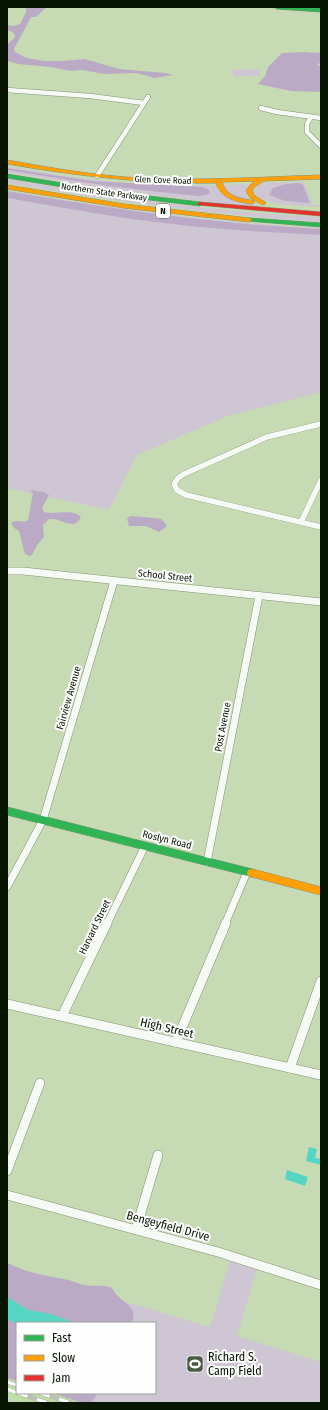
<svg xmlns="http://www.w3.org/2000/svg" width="328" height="1410" viewBox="0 0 328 1410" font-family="'Fira Sans Condensed',sans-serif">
<rect width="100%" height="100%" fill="#c6dbb3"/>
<path fill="#bedea1" d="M7 1378 17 1381V1393H52L82 1403H28L7 1396Z"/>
<g fill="#cfc6d3">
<path d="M258 69 261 75 234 77 232 70Z"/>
<path d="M7 166C55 175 103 182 152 185 171 186 191 185 210 185L216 186C223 202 243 202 258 204L257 207C173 199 90 187 7 172Z"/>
<path d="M7 179C111 197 215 212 321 217V222C215 215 111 201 7 183Z"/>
<path d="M304 182 313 205H321V207C305 206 260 207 253 191L256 187 261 183Z"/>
<path d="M248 184 246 194 249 198 246 200 229 195 223 185Z"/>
<path d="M7 191C111 208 215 223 321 228V392L228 416 137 455 109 510 7 488Z"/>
<path d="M231 1257 258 1265 237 1336 321 1362V1403H90L93 1393H155V1323H118L126 1302 210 1327Z"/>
</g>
<g fill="#bbaac5">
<path d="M26 7H47L36 17H31L14 49 15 52 27 58 44 61H62L85 59 119 69 166 73 173 75 155 78 136 73 104 74 82 70 72 71 50 67 18 64 7 61V45L15 37 14 33 7 30V25L13 26 20 24 26 12Z"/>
<path d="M305 52 316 53 321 52V63L317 64 321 67V92L291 91 258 84 265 76 268 67 282 53Z"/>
<path d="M7 168 92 181 202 187 208 189 210 192 207 195 199 196C134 190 71 181 7 170Z"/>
<path d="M300 183 303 185 310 203 285 201 269 195 273 188 286 184Z"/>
<path d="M7 191C111 209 216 224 321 229V235C274 233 228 230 181 225 123 219 65 208 7 198Z"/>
<path d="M30 490 44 492 49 495 42 508 44 512C55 515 73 508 81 517 74 532 62 518 49 519L43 525 44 537 37 545 32 555 30 556 25 554 19 531 14 528 11 523C17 518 22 524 28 520L33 493Z"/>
<path d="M130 516 155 518 161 519 166 524V527L159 532 146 526H129L127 519Z"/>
<path d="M7 1263C29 1273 41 1275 64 1279 71 1280 78 1284 85 1285 94 1287 103 1284 112 1288 114 1291 115 1294 118 1296 125 1303 138 1309 132 1322L17 1323V1381L7 1378Z"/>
<path d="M52 1393H98L91 1403H82Z"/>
</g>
<g fill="#57d5c4">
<path d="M309 1147 317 1149 315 1158 321 1159V1165L306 1161Z"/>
<path d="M287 1170 308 1177 305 1186 285 1179Z"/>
<path d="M7 1297 28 1310 51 1314 75 1323 17 1324 7 1319Z"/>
</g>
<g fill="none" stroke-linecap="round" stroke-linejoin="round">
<defs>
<g id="street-far3">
<path d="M7 90 90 96 144 103"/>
<path d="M261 108 277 112 321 118"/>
<path d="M311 117 307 124V132L321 146"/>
<path d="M97 176 148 97"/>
</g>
<g id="street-far2">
<path d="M321 424 267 437 184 474 178 478 174 484 177 490 186 495 321 527"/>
<path d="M301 522 321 480"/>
</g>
<g id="street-far1">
<path d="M7 571H23L321 602"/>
<path d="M207 862 259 596"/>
<path d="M7 887 43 820 114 581"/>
<path d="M107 924 145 846"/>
<path d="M225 924 247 872"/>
</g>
<g id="street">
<path d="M7 1004 321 1075"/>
<path d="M62 1016 107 923"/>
<path d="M176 1042 226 923"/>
<path d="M290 1068 321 981"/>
<path d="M7 1171 40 1083"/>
<path d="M7 1195 218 1252 321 1285"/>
<path d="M136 1229 158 1155"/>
</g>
<g id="fast">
<path d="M274 7 321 8V12L277 9Z"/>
<path d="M7 174 124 193 200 202 203 204 200 206 124 197 7 178Z"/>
<path d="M249 218 321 223V227L247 221 246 220Z"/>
<path d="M7 807 252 869 256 870 257 873 256 876 252 877 7 815Z"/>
</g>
<g id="slow">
<path d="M7 160C52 168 97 176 142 178 202 181 262 177 321 175V179L264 181 254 187 252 191 255 196 265 202 266 203 263 205 250 198 246 191 250 185 255 181 222 182C227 198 241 198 254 201V203L252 204C237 202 221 199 216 183 146 184 77 176 7 164Z"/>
<path d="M7 185 124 204 249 218 252 220 249 222 124 208 7 189Z"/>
<path d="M252 869 321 887V895L248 876 247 873 248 870Z"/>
</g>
<path id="jam" d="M200 202 321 212V216L198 205 197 204Z"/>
</defs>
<use href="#street-far3" stroke="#839273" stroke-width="5.5"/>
<use href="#street-far2" stroke="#839273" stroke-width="6"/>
<use href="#street-far1" stroke="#839273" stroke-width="8"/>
<use href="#street" stroke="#839273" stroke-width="10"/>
<use href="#fast" stroke="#839273" stroke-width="1"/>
<use href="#slow" stroke="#839273" stroke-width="1"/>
<use href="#jam" stroke="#839273" stroke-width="1"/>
<use href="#street-far3" stroke="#f6faf4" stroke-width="4.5"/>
<use href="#street-far2" stroke="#f6faf4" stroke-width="5.5"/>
<use href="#street-far1" stroke="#f6faf4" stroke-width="7"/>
<use href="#street" stroke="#f6faf4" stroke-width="9"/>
<use href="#fast" fill="#30b455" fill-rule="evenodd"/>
<use href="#slow" fill="#ff9f0a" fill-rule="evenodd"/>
<use href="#jam" fill="#e5322d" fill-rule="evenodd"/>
<defs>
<g id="rail">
<path d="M7 1382 17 1385"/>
<path d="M7 1389 17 1393"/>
<path d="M18 1393 48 1403"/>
<path d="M40 1393 71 1403"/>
</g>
</defs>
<use href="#rail" stroke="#bbc1b6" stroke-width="4.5"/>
<use href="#rail" stroke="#fefefe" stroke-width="3" stroke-dasharray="10" stroke-linecap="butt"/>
</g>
<defs>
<symbol id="stadium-square" viewBox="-11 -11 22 22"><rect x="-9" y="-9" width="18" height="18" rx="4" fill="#4a5a3f" stroke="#fefefe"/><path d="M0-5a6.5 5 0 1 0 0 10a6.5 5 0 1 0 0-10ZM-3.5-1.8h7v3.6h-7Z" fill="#fff"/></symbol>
</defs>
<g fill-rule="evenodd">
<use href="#stadium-square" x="185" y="1354" width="20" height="20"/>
</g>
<g text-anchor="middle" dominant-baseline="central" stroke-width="4" stroke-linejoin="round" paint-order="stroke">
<g font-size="9" fill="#081500" stroke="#fefefe">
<text transform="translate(163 180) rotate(2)">Glen Cove Road</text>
<text transform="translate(104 192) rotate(8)">Northern State Parkway</text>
</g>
<rect fill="#fefefe" stroke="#525b4c" stroke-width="1" x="156" y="204" width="14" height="14" rx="3"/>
<g font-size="9" font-weight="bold" fill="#081500">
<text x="163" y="211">N</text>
</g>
<g font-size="10" fill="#081500" stroke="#fefefe">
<text transform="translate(165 576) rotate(6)">School Street</text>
<text transform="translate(69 698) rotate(-74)">Fairview Avenue</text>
<text transform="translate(223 727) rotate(-79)">Post Avenue</text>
<text transform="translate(167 840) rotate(14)">Roslyn Road</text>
<text transform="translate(95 927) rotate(-64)">Harvard Street</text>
</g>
<g font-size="12" fill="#081500" stroke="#fefefe">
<text transform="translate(167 1028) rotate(13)">High Street</text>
<text transform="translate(168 1226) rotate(15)">Bengeyfield Drive</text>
</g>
<g font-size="12" fill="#081500" stroke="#fefefe" text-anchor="start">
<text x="208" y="1357">Richard S.<tspan x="208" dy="14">Camp Field</tspan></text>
</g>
</g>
<rect width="328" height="1410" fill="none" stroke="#081500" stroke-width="16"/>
<rect x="16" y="1322" width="140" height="72" fill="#fefefe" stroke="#9ca198"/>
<rect x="24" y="1335" width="20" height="6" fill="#30b455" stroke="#9ca198"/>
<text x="52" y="1342" font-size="12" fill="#081500">Fast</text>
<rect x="24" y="1355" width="20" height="6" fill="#ff9f0a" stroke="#9ca198"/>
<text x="52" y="1362" font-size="12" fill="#081500">Slow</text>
<rect x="24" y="1375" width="20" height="6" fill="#e5322d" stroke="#9ca198"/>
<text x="52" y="1382" font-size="12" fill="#081500">Jam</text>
</svg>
